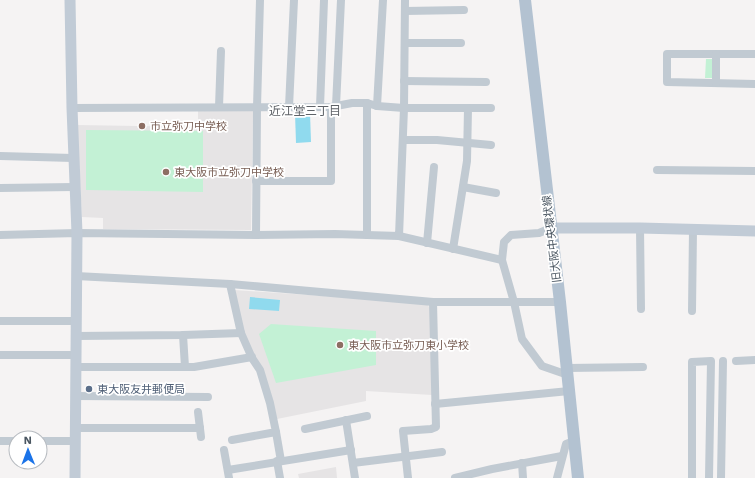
<svg xmlns="http://www.w3.org/2000/svg" width="755" height="478" viewBox="0 0 755 478" font-family="'Work Sans','Noto Sans JP',sans-serif">
<rect width="100%" height="100%" fill="#f5f3f3"/>
<g fill="#e6e4e5">
<path d="M198 110 253 111 251 230 103 229V218L82 217 77 125 198 127Z"/>
<path d="M234 290 426 303 430 308 432 395 366 391V401L277 419 244 334Z"/>
<path d="M336 467 337 478H299L298 474Z"/>
</g>
<g fill="#c3f1d5">
<path d="M706 59H714V78H705Z"/>
<path d="M86 130 203 131V192L86 190Z"/>
<path d="M271 324 376 331V365L276 383 259 334Z"/>
</g>
<g fill="#90daee">
<path d="M295 113H310L311 142 296 143Z"/>
<path d="M250 297 280 300 279 311 249 309Z"/>
</g>
<g fill="none" stroke-linecap="round" stroke-linejoin="round">
<g stroke="#c1cad2" stroke-width="8">
<path d="M405 11 464 10"/>
<path d="M405 43H461"/>
<path d="M755 54H667V82L755 84"/>
<path d="M404 81 486 82"/>
<path d="M716 83V54"/>
<path d="M336 106 341 0"/>
<path d="M377 106 383 0"/>
<path d="M219 107 221 51"/>
<path d="M289 107 294 0"/>
<path d="M320 107 324 0"/>
<path d="M72 108 331 107 352 103H367L377 106 404 108H491"/>
<path d="M403 140H437L491 145"/>
<path d="M0 156 73 158"/>
<path d="M657 170 755 171"/>
<path d="M256 181H331V107"/>
<path d="M463 187 496 193"/>
<path d="M0 188 74 187"/>
<path d="M551 228 539 233 511 235 504 242 502 260 514 302 522 339 542 366 568 375"/>
<path d="M640 228 641 309"/>
<path d="M0 235 77 233 256 235 335 234 399 236 404 108 405 0"/>
<path d="M256 235 257 107 260 0"/>
<path d="M367 235V103"/>
<path d="M399 236 502 260"/>
<path d="M427 243 434 167"/>
<path d="M453 249 467 161 468 108"/>
<path d="M76 276 230 284 433 302H560"/>
<path d="M230 284 241 333 252 358 260 370 270 403 276 432 232 440"/>
<path d="M692 311 693 230"/>
<path d="M0 321H76"/>
<path d="M183 335 185 367"/>
<path d="M76 336 183 335 241 333"/>
<path d="M0 355H76"/>
<path d="M736 361 755 360"/>
<path d="M76 367H194L252 357"/>
<path d="M567 368 643 367"/>
<path d="M76 396 208 397"/>
<path d="M435 404 569 391"/>
<path d="M198 412 201 437"/>
<path d="M346 420 355 478"/>
<path d="M76 428H200"/>
<path d="M305 429 367 416"/>
<path d="M276 432 281 461"/>
<path d="M0 441H16"/>
<path d="M40 441H76"/>
<path d="M224 450 229 478"/>
<path d="M277 461 280 478"/>
<path d="M353 463 442 452"/>
<path d="M522 463 523 478"/>
<path d="M228 470 351 450"/>
<path d="M408 478 403 431 431 429 436 427 433 302"/>
<path d="M455 478 492 469 562 456"/>
<path d="M557 478 566 444 574 441"/>
<path d="M692 478V362L711 361 709 478"/>
<path d="M721 478 723 361"/>
</g>
<g stroke="#c1cbd6" stroke-width="11">
<path d="M70 0 72 108 77 233 75 478"/>
<path d="M551 228H640L755 231"/>
</g>
<path stroke="#b3c2d1" stroke-width="12" d="M525 0 560 302 578 478"/>
</g>
<g fill="#8d6e63" stroke="#fff" stroke-width="1.5">
<circle cx="142" cy="126" r="4"/>
<circle cx="166" cy="172" r="4"/>
<circle cx="340" cy="345" r="4"/>
</g>
<circle fill="#5c6f8a" stroke="#fff" stroke-width="1.5" cx="89" cy="389" r="4"/>
<g text-anchor="middle" dominant-baseline="central" stroke-width="3.5" stroke-linejoin="round" paint-order="stroke">
<g font-size="11" fill="#785e54" stroke="#fff" text-anchor="start">
<text x="150" y="126">市立弥刀中学校</text>
<text x="174" y="172">東大阪市立弥刀中学校</text>
<text x="348" y="345">東大阪市立弥刀東小学校</text>
</g>
<g font-size="11" fill="#4a5661" stroke="#fff">
<text transform="translate(552 239) rotate(-97)">旧大阪中央環状線</text>
</g>
<g font-size="11" fill="#4e5e75" stroke="#fff" text-anchor="start">
<text x="97" y="389">東大阪友井郵便局</text>
</g>
<g font-size="12" fill="#5f6368" stroke="#fff">
<text x="305" y="111">近江堂三丁目</text>
</g>
</g>
<g transform="translate(28 450) rotate(359)"><circle r="19" fill="#ffffff" stroke="#b7bbc0"/>
<path d="M0-3L7 15L0 10L-7 15Z" fill="#1a73e8"/>
<text y="-6" font-size="11" font-weight="bold" text-anchor="middle" fill="#4a5661">N</text>
</g>
</svg>
